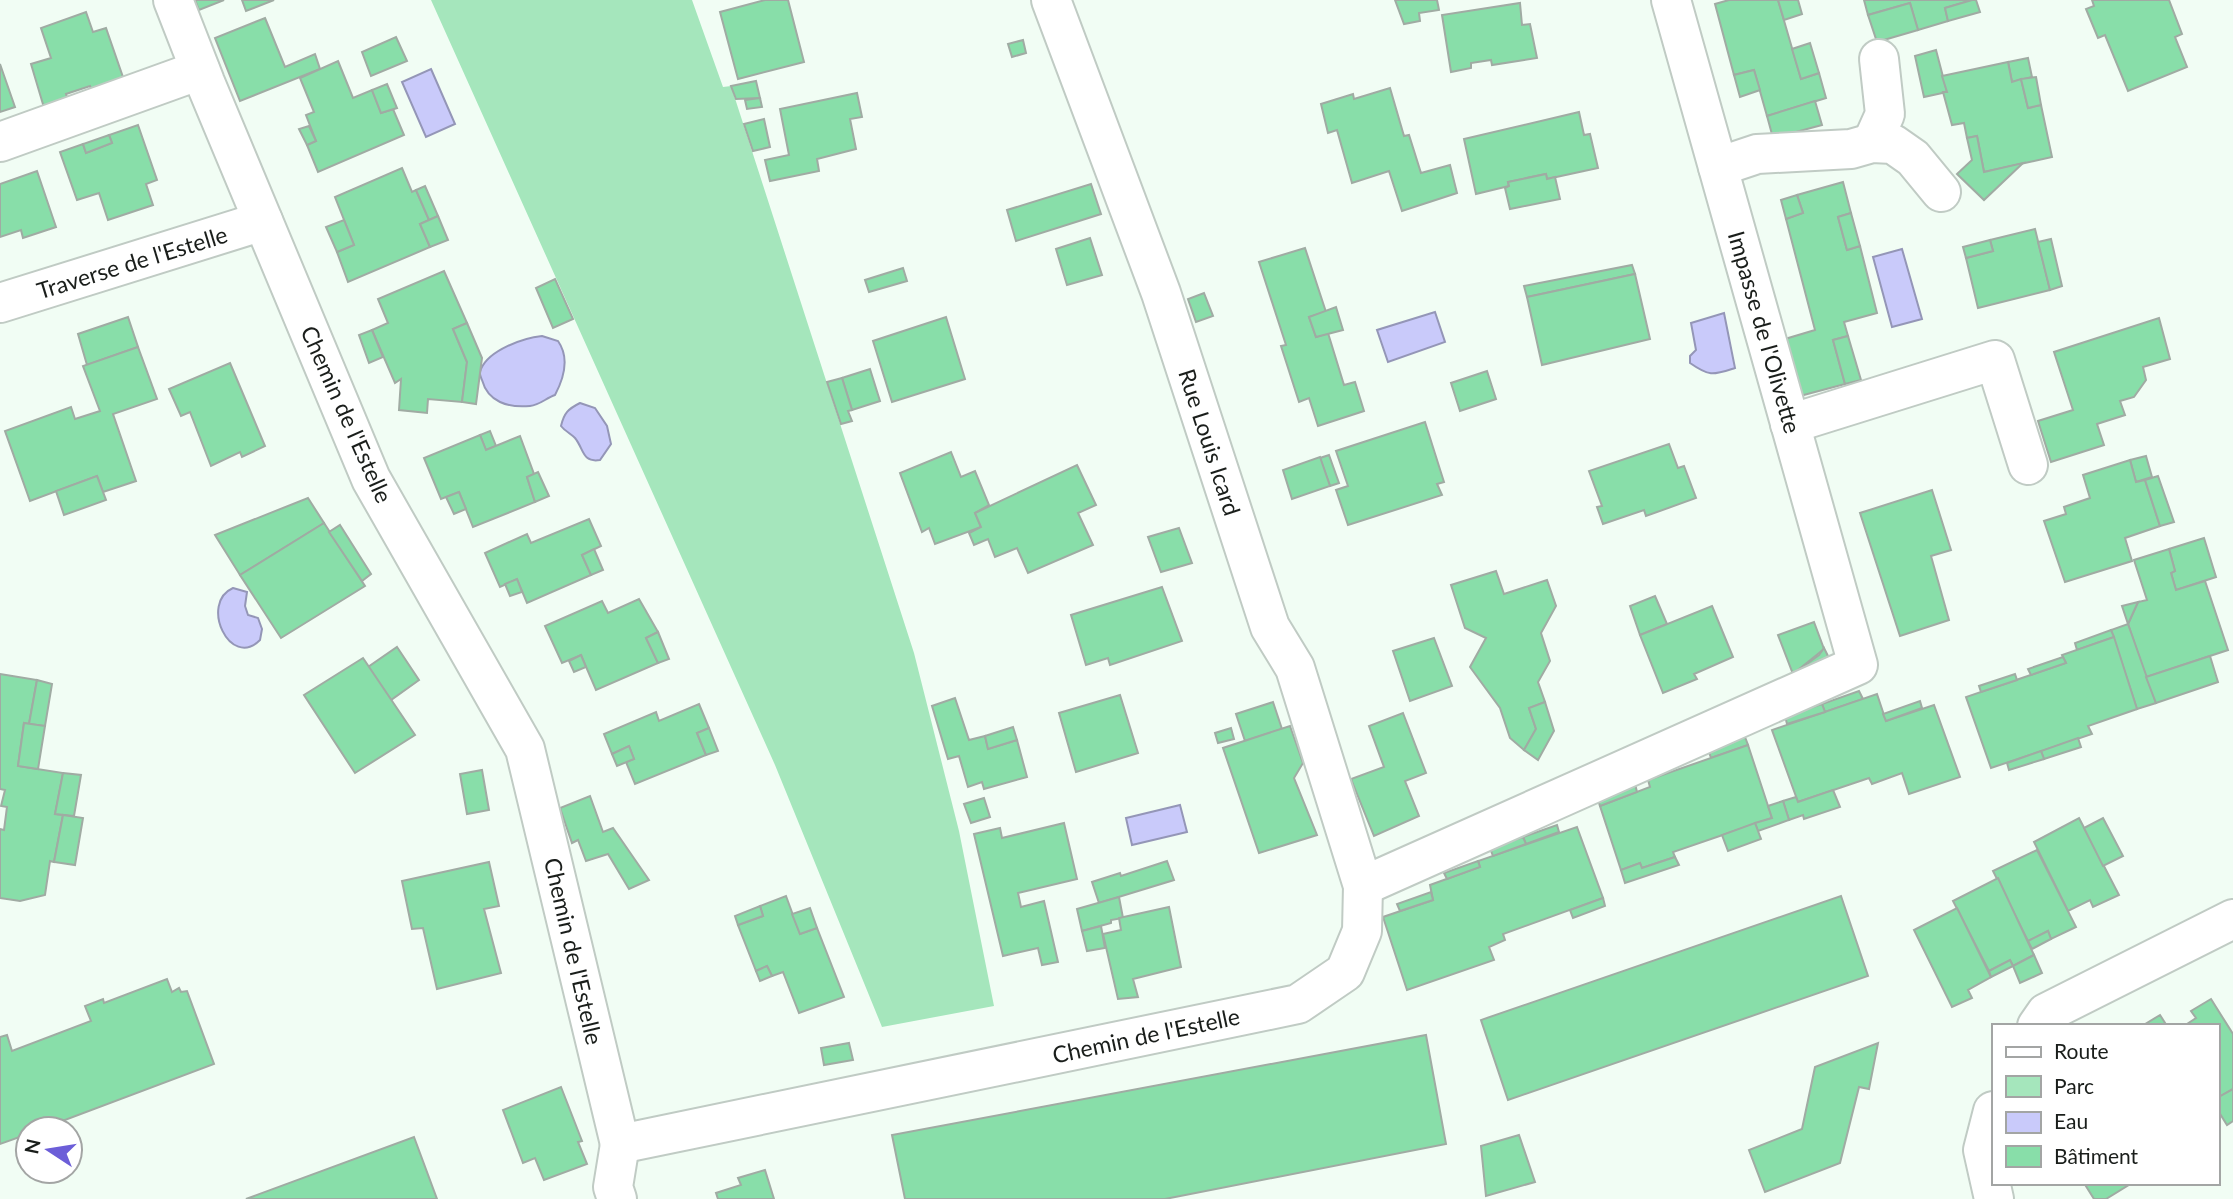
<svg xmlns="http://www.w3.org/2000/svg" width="2233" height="1199" viewBox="0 0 2233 1199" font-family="Lato,sans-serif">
<rect width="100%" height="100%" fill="#f1fdf4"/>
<path fill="#a5e6bc" d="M431 0H692L723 87 731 86 914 653 959 831 994 1006 882 1027 775 765Z"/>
<g fill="#c9cafa" stroke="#9496b7" stroke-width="2">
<path d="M431 69 455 124 426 137 402 82Z"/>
<path d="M1902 249 1922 319 1892 327 1873 257Z"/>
<path d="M1435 312 1445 342 1388 362 1377 330Z"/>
<path d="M1724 313 1735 368C1713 375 1710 377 1690 363V356L1696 350 1691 323Z"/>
<path d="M542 336 558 341C570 358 564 378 555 395 546 398 540 405 530 406 508 408 488 402 482 380 480 375 479 374 481 369 489 350 523 338 542 336Z"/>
<path d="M580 403 595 408 607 426 611 444 600 460C582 463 584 449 575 438 571 434 565 431 561 426 564 413 568 409 580 403Z"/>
<path d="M233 588 247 592 245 606 248 615 258 618 262 629 260 640C230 670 199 603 233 588Z"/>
<path d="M1180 805 1187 832 1132 845 1126 818Z"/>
</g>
<g fill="#88dea9" stroke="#a0aba3" stroke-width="2">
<path d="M195 0H224L199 10Z"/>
<path d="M242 0H274L246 11Z"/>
<path d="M765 0H788L804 62 738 79 720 12Z"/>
<path d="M1395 0H1437L1439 10 1419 13 1420 21 1404 24Z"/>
<path d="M1729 0H1778L1801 79 1819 73 1826 98 1767 116 1754 70 1734 75 1715 4Z"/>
<path d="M1778 0H1798L1802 14 1784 20Z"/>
<path d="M1864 0H1972L1945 8 1948 21 1918 30 1910 3 1868 15Z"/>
<path d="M1972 0H1976L1980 12 1948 21 1945 8Z"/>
<path d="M2092 0H2169L2182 34 2175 37 2187 67 2128 91 2105 35 2098 38 2086 9 2094 6Z"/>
<path d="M1520 3 1522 25 1530 24 1537 58 1492 65 1491 60 1471 63V68L1451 72 1442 15Z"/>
<path d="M1910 3 1918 30 1877 42 1868 15Z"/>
<path d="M86 12 93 32 106 28 125 83 93 95 90 86 66 94 69 103 45 111 31 64 51 58 41 28Z"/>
<path d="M265 18 285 67 315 54 320 69 240 101 215 38Z"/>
<path d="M396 37 407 61 371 76 362 52Z"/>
<path d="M1023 40 1026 53 1012 57 1008 44Z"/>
<path d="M1810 43 1819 73 1801 79 1792 49Z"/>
<path d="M1936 50 1947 92 1924 97 1915 56Z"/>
<path d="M2028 58 2032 77 2012 82 2008 62Z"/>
<path d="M338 61 353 98 372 90 381 113 393 109 404 135 318 172 307 145 316 141 306 115 314 112 300 78Z"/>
<path d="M2008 62 2012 82 2021 79 2028 108 2041 105 2052 157 1984 172 1977 136 1967 138 1964 123 1952 125 1943 92H1947L1942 76Z"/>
<path d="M0 64 15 107 0 112Z"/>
<path d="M1754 70 1760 90 1740 97 1734 75Z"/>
<path d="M2036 77 2041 105 2028 108 2021 79Z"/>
<path d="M756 81 760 98 736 99 731 86Z"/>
<path d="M387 84 397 108 381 113 372 90Z"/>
<path d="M1390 88 1404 136 1409 135 1421 173 1450 165 1457 193 1402 211 1389 171 1352 183 1337 130 1328 133 1321 104 1353 94 1354 99Z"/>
<path d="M857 93 862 117 850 119 856 149 817 159 819 171 770 181 765 160 789 155 780 109Z"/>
<path d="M760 98 762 107 747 109 745 100Z"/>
<path d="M1815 101 1822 125 1773 138 1767 116Z"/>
<path d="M1579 112 1584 135 1590 134 1598 168 1547 179 1546 174 1508 182 1509 186 1476 194 1464 139Z"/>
<path d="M764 119 770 147 753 151 744 124Z"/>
<path d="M138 125 157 180 146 184 153 205 108 220 99 193 77 200 60 152 83 144 86 153 112 143 109 135Z"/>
<path d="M309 126 316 141 307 145 299 129Z"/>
<path d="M109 135 112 143 86 153 83 144Z"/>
<path d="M1977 136 1984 172 2023 163 1984 200 1957 174 1972 160 1967 138Z"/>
<path d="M402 168 412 192 416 190 429 220 420 224 430 247 348 282 337 252 354 245 335 197Z"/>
<path d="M37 171 56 227 23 238 21 230 0 237V184Z"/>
<path d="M1546 174 1547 179 1555 177 1560 199 1510 209 1505 188 1509 186 1508 182Z"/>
<path d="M1843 182 1851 213 1838 217 1847 250 1860 246 1877 313 1844 322 1848 336 1833 340 1845 384 1800 396 1785 339 1815 330 1786 219 1803 213 1797 195Z"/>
<path d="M1091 184 1101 214 1016 241 1007 210Z"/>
<path d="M425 186 438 216 429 220 416 190Z"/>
<path d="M1797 195 1803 213 1786 219 1781 200Z"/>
<path d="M1851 213 1860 246 1847 250 1838 217Z"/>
<path d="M438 216 448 240 430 247 420 224Z"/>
<path d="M344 220 354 245 337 252 326 227Z"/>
<path d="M2035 229 2050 290 1978 308 1966 258 1993 251 1990 240Z"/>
<path d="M1090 238 1102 275 1067 285 1056 249Z"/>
<path d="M2051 239 2062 286 2050 290 2038 242Z"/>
<path d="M1990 240 1993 251 1966 258 1963 247Z"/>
<path d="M1305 248 1326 312 1309 317 1316 337 1328 333 1344 385 1355 382 1364 411 1318 426 1309 398 1299 402 1281 346 1286 345 1259 262Z"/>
<path d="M1632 265 1635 274 1527 297 1524 286Z"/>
<path d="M903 268 907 281 869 292 865 280Z"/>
<path d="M444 271 467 323 453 329 467 362 462 402 428 399 427 413 399 410 401 379 395 383 372 330 388 323 378 299Z"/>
<path d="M1635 274 1650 339 1542 365 1527 297Z"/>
<path d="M555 279 573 319 553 328 536 288Z"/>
<path d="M1204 293 1213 316 1196 322 1188 299Z"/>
<path d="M1336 307 1343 330 1316 337 1309 317Z"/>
<path d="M128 317 138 347 87 365 78 334Z"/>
<path d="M946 317 965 379 892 402 873 341Z"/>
<path d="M2159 318 2170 359 2143 367 2146 380 2134 397 2120 401 2125 415 2097 424 2104 445 2051 462 2038 421 2073 410 2054 352Z"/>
<path d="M467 323 482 358 476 404 462 402 467 362 453 329Z"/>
<path d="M372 330 383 357 369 363 359 335Z"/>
<path d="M1848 336 1861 380 1845 384 1833 340Z"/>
<path d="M138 347 157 399 113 414 136 481 103 492 97 476 30 501 5 431 71 407 75 419 100 411 83 366Z"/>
<path d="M230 363 265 446 242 457 240 452 211 466 190 412 181 416 169 389Z"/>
<path d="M870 369 880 401 852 410 842 378Z"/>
<path d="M1487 371 1496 399 1460 411 1451 383Z"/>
<path d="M842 378 852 410 848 411 852 421 841 424 827 382Z"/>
<path d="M1425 422 1444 482 1437 484 1442 495 1348 525 1336 490 1348 486 1336 451Z"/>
<path d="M490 431 496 446 486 450 480 435Z"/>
<path d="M480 435 486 450 520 436 534 474 527 477 535 502 473 527 459 492 441 499 424 458Z"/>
<path d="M1669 444 1678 468 1684 466 1696 498 1646 516 1644 510 1603 524 1597 507 1602 506 1589 471Z"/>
<path d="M951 452 961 477 975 471 989 505 975 513 981 527 935 544 929 528 922 532 900 473Z"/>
<path d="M1329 455 1339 483 1330 486 1320 458Z"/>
<path d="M2146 456 2152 477 2136 482 2130 460Z"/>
<path d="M1320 457 1330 486 1292 499 1283 470Z"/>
<path d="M2130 460 2136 482 2145 480 2160 526 2125 538 2132 561 2065 582 2044 521 2066 514 2064 507 2090 498 2083 475Z"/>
<path d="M1077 465 1096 505 1078 513 1093 545 1028 573 1017 548 995 557 988 539 974 545 969 533 981 527 975 513Z"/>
<path d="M538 472 549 496 535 502 527 477Z"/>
<path d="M97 476 106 500 64 515 56 491Z"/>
<path d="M2158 476 2174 522 2160 526 2145 480Z"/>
<path d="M1932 490 1951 550 1931 556 1949 620 1900 636 1860 513Z"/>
<path d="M459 492 466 509 454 514 446 497Z"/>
<path d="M308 498 324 523 240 575 215 535Z"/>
<path d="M589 519 601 546 582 555 591 575 527 603 517 579 500 587 485 553 527 534 531 543Z"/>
<path d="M324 523 365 586 281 638 240 575Z"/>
<path d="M340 525 371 574 362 581 329 532Z"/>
<path d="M1179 528 1192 563 1161 572 1148 537Z"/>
<path d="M2204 538 2216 577 2176 590 2171 573 2175 571 2169 549Z"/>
<path d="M594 549 603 570 591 575 582 555Z"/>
<path d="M2169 549 2175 571 2171 573 2176 590 2205 581 2228 650 2146 677 2128 624 2138 602 2147 600 2134 560Z"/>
<path d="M1496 571 1504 594 1547 580 1556 606 1541 633 1550 661 1538 682 1545 702 1529 708 1536 729 1524 750 1510 738 1500 708 1470 667 1486 638 1465 628 1451 585Z"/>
<path d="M517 579 522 592 510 596 505 584Z"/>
<path d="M1162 587 1182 641 1110 665 1108 658 1086 665 1071 615Z"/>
<path d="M1655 596 1667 624 1640 635 1630 606Z"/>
<path d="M639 599 658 632 646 638 658 663 596 690 581 655 562 663 545 626 602 601 608 613Z"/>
<path d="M2138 602 2128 624 2122 606Z"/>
<path d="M1712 606 1733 657 1694 674 1697 679 1663 693 1640 635Z"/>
<path d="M1814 622 1824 649 1793 674 1778 635Z"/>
<path d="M2128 624 2156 703 2137 709 2111 630Z"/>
<path d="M2111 630 2114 637 2077 650 2075 643Z"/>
<path d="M658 632 669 659 658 663 646 638Z"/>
<path d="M2114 637 2137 709 2088 726 2092 734 1991 768 1966 697 2066 663 2062 655Z"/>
<path d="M1434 638 1452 686 1410 701 1393 651Z"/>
<path d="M397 647 419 680 391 700 368 667Z"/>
<path d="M1824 648 1830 660 1793 674 1819 655Z"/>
<path d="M581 655 586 667 574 672 569 661Z"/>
<path d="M2210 656 2218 682 2156 703 2146 677Z"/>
<path d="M2063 657 2066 663 2031 675 2028 669Z"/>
<path d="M363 658 415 735 355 773 304 695Z"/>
<path d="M0 674 37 680 29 724 24 723 18 766 63 773 55 814 63 815 54 862 50 861 45 895 20 901 0 898V829L4 830 7 807 1 806 5 790 0 789Z"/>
<path d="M2015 674 2017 680 1981 692 1979 686Z"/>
<path d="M37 680 52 684 45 726 29 724Z"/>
<path d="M1859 691 1863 699 1825 712 1822 704Z"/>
<path d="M1877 694 1886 721 1934 705 1960 777 1909 794 1902 773 1872 784 1869 778 1798 802 1772 730Z"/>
<path d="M1120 695 1138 753 1076 772 1059 713Z"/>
<path d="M955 698 969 740 985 736 988 749 1017 740 1027 777 984 789 982 782 968 787 959 756 948 759 932 706Z"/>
<path d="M1920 701 1922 708 1886 721 1883 714Z"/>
<path d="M1273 702 1282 729 1245 741 1236 714Z"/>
<path d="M1545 702 1554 731 1538 760 1524 750 1536 729 1529 708Z"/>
<path d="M699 704 709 728 697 733 706 755 635 784 626 762 634 759 629 746 612 754 604 734 656 712 659 721Z"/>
<path d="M1822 704 1825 712 1787 724 1785 716Z"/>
<path d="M1403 713 1426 773 1405 781 1419 816 1374 836 1351 779 1384 767 1369 726Z"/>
<path d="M24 723 45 726 38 769 18 766Z"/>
<path d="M1290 726 1303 763 1294 778 1317 835 1259 853 1223 748Z"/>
<path d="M1013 727 1017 740 988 749 985 736Z"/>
<path d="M709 728 718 751 706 755 697 733Z"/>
<path d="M1231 728 1234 739 1218 743 1215 733Z"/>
<path d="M1745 737 1748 745 1711 758 1708 749Z"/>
<path d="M2078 738 2081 747 2044 759 2041 751Z"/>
<path d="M1748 745 1772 818 1673 852 1675 857 1642 868 1640 863 1621 870 1600 806 1650 787 1648 780Z"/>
<path d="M629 746 634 759 617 766 612 754Z"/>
<path d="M2041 751 2044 759 2009 770 2007 763Z"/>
<path d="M482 770 489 810 467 814 460 774Z"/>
<path d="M63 773 81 775 74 816 55 814Z"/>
<path d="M1635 784 1637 792 1600 806 1597 797Z"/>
<path d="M1833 790 1840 807 1804 819 1803 815 1789 820 1783 801 1796 797 1798 802Z"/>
<path d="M590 796 603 832 613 828 649 880 629 889 608 854 586 861 578 840 572 843 560 808Z"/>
<path d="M984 798 990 817 971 823 964 804Z"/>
<path d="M1783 801 1789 820 1758 831 1755 823 1772 818 1768 806Z"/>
<path d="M63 815 83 818 75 865 54 862Z"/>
<path d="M2079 818 2119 895 2093 907 2090 900 2068 911 2034 842Z"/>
<path d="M2103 818 2123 856 2103 866 2084 828Z"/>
<path d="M1064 823 1077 879 1018 893 1021 907 1044 901 1058 962 1042 965 1038 948 1003 956 974 834 1000 828 1002 838Z"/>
<path d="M1755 823 1761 839 1728 851 1722 835Z"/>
<path d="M1557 825 1559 832 1526 844 1523 837Z"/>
<path d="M1577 827 1603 898 1503 934 1505 940 1489 947 1494 960 1407 990 1383 917 1433 900 1430 885 1480 867 1478 861Z"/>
<path d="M1523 837 1526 844 1493 856 1490 848Z"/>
<path d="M2037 850 2076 927 2051 939 2048 931 2028 941 1993 871Z"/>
<path d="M1675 857 1679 865 1625 883 1621 870 1640 863 1642 868Z"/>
<path d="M1167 861 1174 880 1099 903 1092 882 1120 873 1121 876Z"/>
<path d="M1478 861 1480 867 1447 879 1444 873Z"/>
<path d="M489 862 499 906 484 909 501 973 437 989 423 928 412 929 402 881Z"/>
<path d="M1998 878 2034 955 2013 966 2010 960 1989 971 1953 901Z"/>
<path d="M1431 892 1433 900 1400 911 1397 904Z"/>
<path d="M786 896 800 934 817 928 844 997 799 1013 783 972 772 976 767 966 756 971 738 925 763 916 760 906Z"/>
<path d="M1841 896 1868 976 1508 1100 1481 1020Z"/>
<path d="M1119 897 1123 918 1111 920V923L1082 931 1077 909Z"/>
<path d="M1603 898 1605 906 1573 918 1570 910Z"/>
<path d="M760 906 763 916 738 925 735 916Z"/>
<path d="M1169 907 1181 967 1133 979 1138 997 1118 999 1103 934 1121 930 1119 918Z"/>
<path d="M810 908 817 928 800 934 792 914Z"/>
<path d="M1957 908 1991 977 1968 990 1972 998 1952 1007 1914 930Z"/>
<path d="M1101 926 1105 948 1087 951 1082 931Z"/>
<path d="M2048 931 2051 939 2032 949 2028 941Z"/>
<path d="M2034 955 2042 973 2020 983 2013 966Z"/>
<path d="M2010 960 2013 966 1991 977 1989 971Z"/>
<path d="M767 966 772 976 760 981 756 971Z"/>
<path d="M167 979 172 992 179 988 181 992 187 991 214 1064 41 1129H28V1134L0 1144V1037L7 1035 12 1051 91 1021 85 1006 103 999 104 1003Z"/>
<path d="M2211 999 2233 1034V1089L2217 1098V1026H2184L2196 1018 2191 1011Z"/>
<path d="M2160 1015 2167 1026H2142Z"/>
<path d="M1426 1035 1446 1144 1165 1199H905L892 1135Z"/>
<path d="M849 1043 853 1060 824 1065 821 1048Z"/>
<path d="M1878 1043 1869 1089 1859 1087 1840 1163 1765 1192 1749 1150 1802 1129 1815 1067Z"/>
<path d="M561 1087 582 1141 578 1142 587 1164 544 1180 535 1158 523 1163 503 1110Z"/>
<path d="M2233 1089V1121L2227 1125 2217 1109V1098Z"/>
<path d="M1519 1135 1535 1182 1486 1196 1481 1146Z"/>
<path d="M414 1137 437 1199H246Z"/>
<path d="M765 1170 774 1199H718L716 1193 741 1185 738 1178Z"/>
<path d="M2084 1183H2132L2106 1199H2094Z"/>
</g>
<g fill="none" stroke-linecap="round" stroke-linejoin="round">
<defs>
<g id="minor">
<path d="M173 0 205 82 371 479 525 749 620 1144 1298 1004 1345 972 1362 931 1363 886 1295 668 1270 627 1161 293 1051 0"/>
<path d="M0 142 200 70"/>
<path d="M1872 143 1885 114 1879 59"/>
<path d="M1718 167 1757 154 1851 149 1872 143 1893 144 1913 158 1941 192"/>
<path d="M0 303 263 221"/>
<path d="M1790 424 1995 360 2028 465"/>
<path d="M1363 886 1858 665 1671 0"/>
<path d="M2037 1026 2046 1013 2233 919"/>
<path d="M1993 1111 1983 1150 1994 1199"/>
<path d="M617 1199 613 1187 620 1144"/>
</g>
</defs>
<use href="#minor" stroke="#c0cbc4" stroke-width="42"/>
<use href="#minor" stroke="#fff" stroke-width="38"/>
</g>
<g text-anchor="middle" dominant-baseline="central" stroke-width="5" stroke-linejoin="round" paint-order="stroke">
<g font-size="23" fill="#1a1e1b" stroke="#fff">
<text transform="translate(132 262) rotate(-17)">Traverse de l'Estelle</text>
<text transform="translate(1765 332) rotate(74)">Impasse de l'Olivette</text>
<text transform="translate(347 414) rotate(66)">Chemin de l'Estelle</text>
<text transform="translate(1210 442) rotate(72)">Rue Louis Icard</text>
<text transform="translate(574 951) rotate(77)">Chemin de l'Estelle</text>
<text transform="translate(1146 1035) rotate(-12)">Chemin de l'Estelle</text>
</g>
</g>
<rect x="1992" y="1024" width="228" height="161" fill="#ffffff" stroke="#a3a5a4" stroke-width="2"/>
<rect x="2006" y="1047" width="35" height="10" fill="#ffffff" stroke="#a3a5a4" stroke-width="2"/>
<text x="2054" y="1059" font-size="21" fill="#1a1e1b">Route</text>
<rect x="2006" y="1076" width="35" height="21" fill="#a5e6bc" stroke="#a3a5a4" stroke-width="2"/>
<text x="2054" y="1094" font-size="21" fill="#1a1e1b">Parc</text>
<rect x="2006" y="1112" width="35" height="21" fill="#c9cafa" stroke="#a3a5a4" stroke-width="2"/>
<text x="2054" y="1129" font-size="21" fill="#1a1e1b">Eau</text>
<rect x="2006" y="1146" width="35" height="21" fill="#88dea9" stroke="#a3a5a4" stroke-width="2"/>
<text x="2054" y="1164" font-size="21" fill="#1a1e1b">Bâtiment</text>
<g transform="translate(49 1150) rotate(282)"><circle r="33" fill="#ffffff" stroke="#a3a5a4" stroke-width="2"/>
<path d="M0-5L12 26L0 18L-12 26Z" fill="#6c5ed8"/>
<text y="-10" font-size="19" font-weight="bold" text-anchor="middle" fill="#1a1e1b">N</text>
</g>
</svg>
